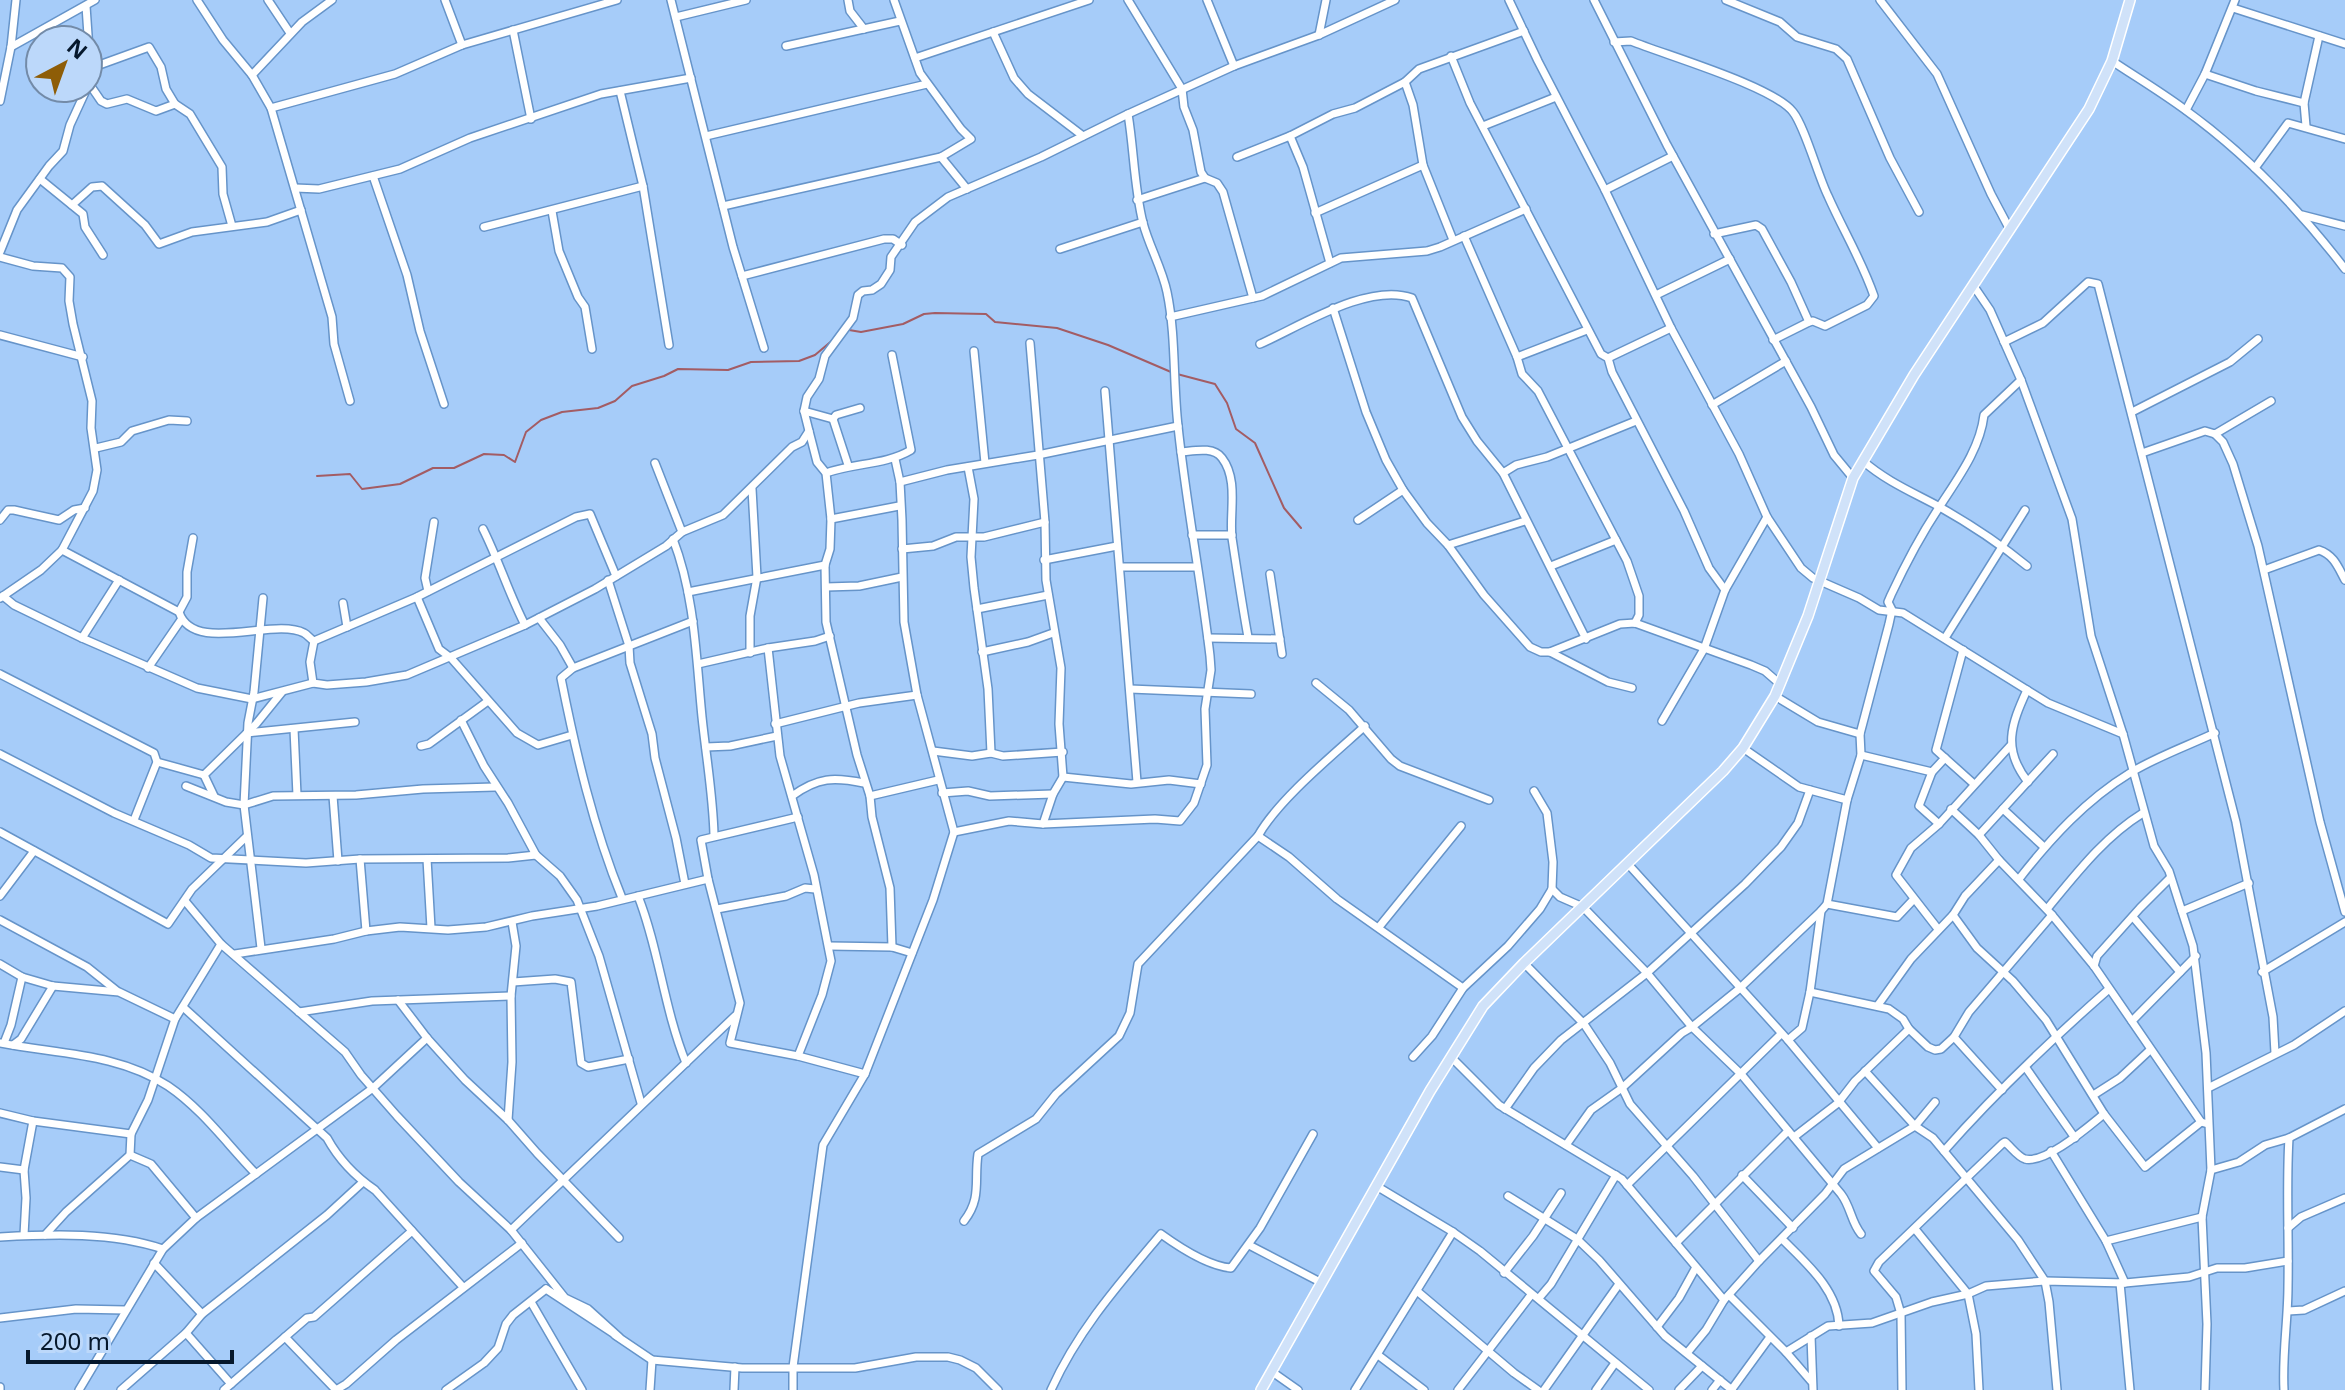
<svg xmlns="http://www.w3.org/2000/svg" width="2345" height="1390" viewBox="0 0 2345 1390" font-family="'Noto Sans',sans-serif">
<rect width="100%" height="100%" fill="#a6ccf9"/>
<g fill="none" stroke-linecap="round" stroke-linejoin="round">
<g stroke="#a35c64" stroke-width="2">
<path d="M849 330 861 332 903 324 924 314 935 313 986 314 995 322 1057 328 1108 345 1171 372"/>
<path d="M1177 374 1215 384 1227 403 1236 429 1255 443 1284 508 1301 528"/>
<path d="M317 476 350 474 362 489 400 484 433 468H454L484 454 504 455 515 462 526 432 541 420 562 412 598 408 615 401 632 386 664 376 678 369 728 370 751 362 799 361 815 355 834 339"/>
</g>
<defs>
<g id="minor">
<path d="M197 0 223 40 252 75 271 108 332 317 334 344 350 401"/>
<path d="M268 0 290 33"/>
<path d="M445 0 462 45"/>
<path d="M671 0 733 247 764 348"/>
<path d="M848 0 850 11 864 29"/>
<path d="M1128 0 1182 89 1184 107 1193 130 1201 172 1205 178 1217 183 1223 192 1253 298"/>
<path d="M1207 0 1234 66"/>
<path d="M1509 0 1538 61 1605 190 1671 328 1739 454 1767 517 1801 568 1813 578 1859 598 1879 610 1903 613 2048 703 2123 734"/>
<path d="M1594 0 1667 145 1811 407 1834 455 1853 478"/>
<path d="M1726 0 1780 22 1797 37 1836 49 1847 59 1890 158 1919 212"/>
<path d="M1880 0 1937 74 1991 194 2009 228"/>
<path d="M86 6 90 64 88 79"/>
<path d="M2233 8 2345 44"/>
<path d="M676 17 746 0"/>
<path d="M513 30 531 119"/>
<path d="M993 32 1014 78 1028 94 1083 136"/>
<path d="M1319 35 1326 0"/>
<path d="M1614 42 1631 41C1665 55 1773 86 1793 112 1805 127 1818 176 1828 196 1843 230 1862 261 1874 296L1867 305 1825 326 1813 321 1809 322 1773 340"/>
<path d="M786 46 900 21"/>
<path d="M11 47 95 0"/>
<path d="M1451 56 1470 103 1601 354 1608 358 1612 372 1684 511 1709 568 1725 590"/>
<path d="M915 58 1089 0"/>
<path d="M2112 61C2136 77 2161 92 2184 109 2245 153 2299 209 2345 269"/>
<path d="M90 64H102L149 47 161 67 166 89 175 104 190 114 222 167 223 194 232 226"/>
<path d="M2205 74 2256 91 2304 103"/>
<path d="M252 75 302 22 332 0"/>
<path d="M88 82 101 101 107 104 127 99 156 111 175 104"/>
<path d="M1405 82 1413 105 1423 165 1453 240"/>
<path d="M620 91 643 186 669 345"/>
<path d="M0 101 11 47 16 0"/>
<path d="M271 108 395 74 462 45 617 0"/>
<path d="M2186 110 2205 74 2235 0"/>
<path d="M1483 126 1556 97"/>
<path d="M2306 126 2304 103 2319 36"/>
<path d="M706 136 927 84"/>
<path d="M1290 136 1303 167 1330 263"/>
<path d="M941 157 967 189"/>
<path d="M1237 157 1290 136 1333 114 1355 108 1405 82 1419 69 1524 31"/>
<path d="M2255 168 2288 123 2345 139"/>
<path d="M373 176 407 275 420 331 444 404"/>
<path d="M40 179 83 214 85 227 103 255"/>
<path d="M295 188 319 189 400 169 470 138 601 94 691 78"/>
<path d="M1605 190 1673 156"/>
<path d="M1137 200 1205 178"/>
<path d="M72 205 92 187 102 186 145 225 159 244 192 232 267 222 301 210"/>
<path d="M723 206 941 157 971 139 961 129 920 73 894 0"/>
<path d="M552 211 559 251 578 297 585 307 592 349"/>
<path d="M1315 213 1423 165"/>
<path d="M2302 215 2345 226"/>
<path d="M484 227 643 186"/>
<path d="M1714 234 1756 225 1762 229 1791 282 1809 322"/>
<path d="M1464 236 1517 357 1522 374 1538 391 1627 561 1639 596V615L1635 623"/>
<path d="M1060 249 1143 222"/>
<path d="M0 252 17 210 49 166 63 151 70 125 87 88"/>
<path d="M0 257 33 266 62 268 70 277 69 301 73 324 92 401 91 428 97 470 93 491 62 550 41 570 0 598"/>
<path d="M742 276 884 239H893L902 245"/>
<path d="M1973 285 1990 310 2021 380 2072 519 2091 636 2123 734 2154 846 2169 871 2193 946 2206 1053 2211 1170 2202 1217 2207 1324 2205 1390"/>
<path d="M1656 295 1730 259"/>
<path d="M1333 308 1366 412 1386 460 1403 490 1427 523 1448 545 1484 595 1530 647 1541 652H1550L1608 682 1632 688"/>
<path d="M1170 317 1262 296 1341 258 1427 251 1440 247 1526 209"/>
<path d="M0 335 83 357"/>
<path d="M2004 342 2043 323 2088 282 2098 284 2236 822 2273 1017 2275 1053"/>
<path d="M1030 343 1045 522 1046 580 1061 668 1059 724 1063 777 1053 794 1043 824"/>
<path d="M1260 344C1299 327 1368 282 1412 298L1462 417 1477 441 1503 473 1586 639"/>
<path d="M974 351 985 463"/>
<path d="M1517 357 1587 330"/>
<path d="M1608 358 1671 328"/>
<path d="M1105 391 1137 782"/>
<path d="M1712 405 1786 361"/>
<path d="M804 411 833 419 836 415 860 408"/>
<path d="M2132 412 2230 362 2258 339"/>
<path d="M833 419 848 465"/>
<path d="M809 431 817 462 826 473 831 519 830 549 825 565 826 622 857 755 870 796 872 817 890 888 892 947"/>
<path d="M2215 434 2223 442 2233 464 2258 546 2320 822 2345 912"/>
<path d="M96 448 121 442 132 431 169 420 187 421"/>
<path d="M1181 452C1194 451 1213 446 1222 458 1239 480 1229 514 1232 538 1237 571 1242 604 1248 637"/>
<path d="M2142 453 2205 431 2215 434 2271 401"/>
<path d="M1863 461C1886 481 1912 492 1938 506 1970 524 1999 543 2027 566"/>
<path d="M655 463 682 532"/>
<path d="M968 467 974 499 971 557 974 588 988 689 991 753"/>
<path d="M826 473C853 463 886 465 911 450L892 355"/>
<path d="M1503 473 1516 465 1547 457 1636 421"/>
<path d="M900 482 947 470 1038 455 1178 426"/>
<path d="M831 519 899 506"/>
<path d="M0 520 8 510H14L59 520 74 510 85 508"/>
<path d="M1358 520 1403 490"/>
<path d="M483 529C499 561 509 594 525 625"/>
<path d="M1192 535H1232"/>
<path d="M673 539C695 596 696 657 702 717 706 756 713 795 714 835"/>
<path d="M1448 545 1525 521"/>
<path d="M902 549 933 546 956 537H984L1045 522"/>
<path d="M62 550 179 612C193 655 274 617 304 633 308 635 310 639 314 641"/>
<path d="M1044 560 1117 546"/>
<path d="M1551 566 1616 540"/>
<path d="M1121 567H1196"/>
<path d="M2264 570 2319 550C2334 555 2338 567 2345 580"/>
<path d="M1270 574 1282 654"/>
<path d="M608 580 629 646 630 663 652 734 655 758 676 838 685 884"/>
<path d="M826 587 859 586 902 577"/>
<path d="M428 591 425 578 434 522"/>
<path d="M688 592 825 565"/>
<path d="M3 596 14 605 82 638 197 688 252 699 313 683"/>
<path d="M417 597 439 649 451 658 517 733 538 745 572 735"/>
<path d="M343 603 347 627"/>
<path d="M977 609 1048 595"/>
<path d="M179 612 187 597V572L193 538"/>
<path d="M539 618 560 645 573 668"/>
<path d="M82 638 119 580"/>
<path d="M1208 638 1280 639"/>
<path d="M1945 638 2025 510"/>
<path d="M314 641 310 662 313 683 327 685 366 682 407 675 525 625 595 589 666 546 682 532 723 515 792 447 802 442 809 431 804 411 807 397 819 379 825 356 853 318 858 295 863 291 872 290 881 284 890 270 891 257 915 222 948 197 1041 157 1128 114 1234 66 1319 35 1395 0"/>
<path d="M314 641 417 597 576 517 590 514 616 576"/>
<path d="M768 648 780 756 814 875 831 961 822 995 798 1056"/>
<path d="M1963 650 1936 750 1974 784"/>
<path d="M982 652 1028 642 1053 633"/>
<path d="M1550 652 1620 624 1635 623 1751 665 1765 671 1780 684"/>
<path d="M750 653V616L757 577 752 489"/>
<path d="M698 664 768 648 815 641 830 636"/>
<path d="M148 668 181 620"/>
<path d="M0 674 154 753 157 762 134 820"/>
<path d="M1316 683 1349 710 1391 759 1400 766 1489 800"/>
<path d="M1130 689 1251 694"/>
<path d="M2027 690C2011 725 2002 749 2028 782"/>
<path d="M1775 696 1818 722 1860 734"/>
<path d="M461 720 484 766 508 803 536 855 560 876 577 900 599 956 641 1103"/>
<path d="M1662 721 1704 649 1725 590 1767 517"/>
<path d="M775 724 859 703 917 695"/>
<path d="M294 729 297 795"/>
<path d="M247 733 355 722"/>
<path d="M421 746 429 744 488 701"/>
<path d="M706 747 730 746 777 736"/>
<path d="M1743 748 1799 787 1847 800"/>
<path d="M933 751 972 756 991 753 1003 756 1063 752"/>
<path d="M0 754 114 813 189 845 211 858 306 863 360 859 508 858 536 855"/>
<path d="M1861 755 1932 772"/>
<path d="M157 762 204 775"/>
<path d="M204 775 256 724 282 692"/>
<path d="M204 775 214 796"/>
<path d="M1063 777 1131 784 1169 780 1201 784"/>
<path d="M186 786 226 802 244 805 273 796 356 795 423 789 495 787"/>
<path d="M942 793 968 791 990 796 1053 794"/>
<path d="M333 796 338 861"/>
<path d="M792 796C818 777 834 777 864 783"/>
<path d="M870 796 938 780"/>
<path d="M1951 809 1979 835 1999 860 2052 915 2094 966 2201 1122 2208 1124"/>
<path d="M2003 809 2044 847"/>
<path d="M798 817 701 840 708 879 740 1003 730 1043 798 1056 865 1074"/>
<path d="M1939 824 1919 806 1932 772 1945 758"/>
<path d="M0 832 168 924 192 889 247 836"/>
<path d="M954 832 1009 821 1043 824 1155 819 1180 821 1194 803 1207 765 1205 709 1211 670 1210 656C1201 579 1186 503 1178 426 1173 382 1176 335 1167 292 1162 268 1149 246 1143 223 1134 187 1134 150 1128 114"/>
<path d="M1979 835 2053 754"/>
<path d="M1258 836 1289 857 1337 899 1463 988"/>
<path d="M360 859 366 931"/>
<path d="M427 859 431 928"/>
<path d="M1628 864 1788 1040 1878 1148"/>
<path d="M2019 879C2051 838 2086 800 2130 773 2156 757 2187 746 2215 733"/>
<path d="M1552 889 1560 897 1583 907 1647 973 1692 1027 1741 1074 1841 1194C1851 1207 1851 1222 1861 1234"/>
<path d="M0 896 34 851"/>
<path d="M638 896C659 949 664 1009 686 1063"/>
<path d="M622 898C593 827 576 753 561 678L573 668 693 621"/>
<path d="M185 901 221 944 345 1052 361 1075 397 1116 459 1182 511 1230 565 1298 588 1309 619 1337 546 1289"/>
<path d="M1827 904 1897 917 1914 899"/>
<path d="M717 909 786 896 805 888 815 889"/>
<path d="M2047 909C2076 874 2104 837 2143 813"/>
<path d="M2182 911 2249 883"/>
<path d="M1953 915 1977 948 2013 981 2046 1020 2104 1114 2145 1167 2201 1122"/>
<path d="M2133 917 2180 972"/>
<path d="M0 920 87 967 117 991"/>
<path d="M1379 927 1461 826"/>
<path d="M1938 929 1896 875 1911 848 1939 824 2010 746"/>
<path d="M829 946 892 947 912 953"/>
<path d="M261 948 244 805 248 723 254 692 263 598"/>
<path d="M235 954 334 939 366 931 400 927 448 930 486 927 532 916 597 906 708 879"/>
<path d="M1524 963 1584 1024 1610 1063 1630 1104 1693 1176 1759 1261"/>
<path d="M0 964 22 977 53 986 119 992 175 1019"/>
<path d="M2094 966 2097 956 2140 908 2170 878"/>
<path d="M2262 972 2345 922"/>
<path d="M513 982 555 979 571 982 581 1063 588 1067 629 1059"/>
<path d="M1810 992 1889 1009 1903 1019 1909 1029 1928 1047 1935 1050 1941 1049 1954 1037 1969 1012 2052 915"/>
<path d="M398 1000 427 1038 465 1080 508 1120 537 1153 619 1238"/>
<path d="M1878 1005 1911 959 1953 915 1965 896 1999 860"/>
<path d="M183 1007 327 1138C338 1158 356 1177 375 1190L463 1287"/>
<path d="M299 1012 372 1001 511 996"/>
<path d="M2132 1021 2196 956"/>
<path d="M1954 1037 2002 1090"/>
<path d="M1788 1040 1802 1028 1810 992 1821 911 1827 904 1847 800 1861 755 1860 734 1889 624 1892 610 1888 602 1891 595C1905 565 1922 533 1940 506 1958 478 1980 449 1984 415L2021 380"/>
<path d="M0 1043C56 1054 118 1053 168 1086 202 1109 227 1144 256 1174"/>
<path d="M4 1043 11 1025 22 977"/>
<path d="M13 1045 21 1039 53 986"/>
<path d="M1413 1057 1432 1036 1463 988 1508 946 1540 909 1552 889 1553 862 1547 813 1534 791"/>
<path d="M1451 1057 1499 1105 1622 1179 1724 1300"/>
<path d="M2026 1068 2075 1138"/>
<path d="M1865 1071 1915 1126 1933 1138 2018 1240 2045 1281 2049 1302 2057 1390"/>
<path d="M2208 1088 2294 1045 2345 1011"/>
<path d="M2095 1094 2120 1078 2150 1050"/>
<path d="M1505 1109 1534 1068 1561 1040 1647 973 1745 884 1781 847 1798 823 1810 790"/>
<path d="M0 1113 33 1121 131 1134"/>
<path d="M508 1120 512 1062 511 996 516 946 512 922"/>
<path d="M1794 1137 1838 1103 1855 1081 1909 1029"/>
<path d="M1566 1145 1591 1110 1622 1088 1682 1033 1692 1027 1739 989 1821 911"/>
<path d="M1944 1151C1995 1093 2051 1040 2109 989"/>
<path d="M2051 1151 2106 1241 2125 1283"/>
<path d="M130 1155 151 1164 196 1218"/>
<path d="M0 1167 24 1170"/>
<path d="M2211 1170 2239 1162 2265 1145 2289 1138 2345 1109"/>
<path d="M1742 1175 1793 1228"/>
<path d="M1627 1185 1781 1034"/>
<path d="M1378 1187 1453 1232 1480 1251 1649 1390"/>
<path d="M1508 1196 1577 1239 1599 1260 1665 1336 1732 1390"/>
<path d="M964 1221C982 1198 974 1181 978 1154L1036 1119 1056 1094 1119 1036 1130 1013 1138 964 1258 836C1278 800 1333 755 1365 726"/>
<path d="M2288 1228 2301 1217 2345 1198"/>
<path d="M1915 1229 1968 1294 1976 1334 1979 1390"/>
<path d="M511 1230 735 1016"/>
<path d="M24 1235 26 1198 24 1170 33 1121"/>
<path d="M45 1235 66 1212 130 1155 131 1134 148 1100 175 1019 221 944"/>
<path d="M0 1237C53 1234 112 1232 163 1249"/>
<path d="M1782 1239C1806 1263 1838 1290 1839 1326"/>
<path d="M2106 1241 2202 1217"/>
<path d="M1676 1243 1788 1131"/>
<path d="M1249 1245 1322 1283"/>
<path d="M154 1263 202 1314"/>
<path d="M1504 1273 1533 1236 1561 1193"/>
<path d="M2120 1283 2130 1390"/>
<path d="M1417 1291 1514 1373 1538 1390"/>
<path d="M1729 1295 1786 1352 1811 1381"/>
<path d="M1539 1298 1551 1284 1616 1175"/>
<path d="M531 1302 582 1390"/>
<path d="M2288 1311 2304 1310 2345 1291"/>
<path d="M0 1318 76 1309 125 1310"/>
<path d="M1657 1327 1679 1298 1695 1269"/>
<path d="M186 1333 231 1384"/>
<path d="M615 1335 652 1360 742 1368H855L916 1357H948L960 1360 976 1368 998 1390"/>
<path d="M1811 1336 1813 1390"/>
<path d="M285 1337 336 1390"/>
<path d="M1786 1352 1828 1326 1872 1323 1932 1302 1968 1294 1986 1286 2045 1281 2125 1283 2189 1277 2217 1268H2245L2288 1261"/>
<path d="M1687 1353 1706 1330 1724 1300 1759 1261 1825 1194 1844 1169 1915 1126 1935 1102"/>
<path d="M1378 1355 1424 1390"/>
<path d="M1271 1371 1298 1390"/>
<path d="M0 1387V1390"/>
<path d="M1732 1389 1770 1337"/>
<path d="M79 1390 163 1249 196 1218 373 1088 427 1038"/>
<path d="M121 1390 186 1333 202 1314 327 1215 363 1182"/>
<path d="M224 1390 307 1318 314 1317 412 1231"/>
<path d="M336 1390 346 1384 396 1340 522 1243"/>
<path d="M446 1390 484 1363 498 1348 506 1324 513 1315 546 1289"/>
<path d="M650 1390 652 1360"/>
<path d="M734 1390 735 1367"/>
<path d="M793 1390V1367L823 1145 865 1074 933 900 954 832 917 695 904 622 902 520 900 482 895 459"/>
<path d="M1051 1390C1078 1330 1119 1284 1161 1234 1179 1247 1207 1266 1231 1268L1260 1228 1313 1134"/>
<path d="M1355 1390 1453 1232"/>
<path d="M1458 1390 1531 1295"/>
<path d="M1544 1390 1619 1284"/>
<path d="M1596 1390 1615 1363"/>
<path d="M1679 1390 1702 1366"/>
<path d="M1712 1390 1720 1380"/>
<path d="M1902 1390 1901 1314 1896 1297 1874 1271 1879 1262 2002 1144 2005 1142C2011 1147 2018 1157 2025 1159 2046 1164 2089 1126 2104 1114"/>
<path d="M2284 1390C2282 1355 2288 1320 2288 1286 2289 1236 2286 1187 2289 1138"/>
</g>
<path id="major" d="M1261 1390 1430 1091 1483 1006 1524 963 1723 771 1743 748 1775 696 1808 616 1853 478 1914 375 2089 109 2112 61 2130 0"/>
</defs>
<use href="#minor" stroke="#6694c9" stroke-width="10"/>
<use href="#major" stroke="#fff" stroke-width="12"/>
<use href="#minor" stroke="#fff" stroke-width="7"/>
<use href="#major" stroke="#d0e2f9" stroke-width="9"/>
</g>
<g transform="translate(64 64) rotate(41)"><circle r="38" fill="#bcd8fa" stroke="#738ba8" stroke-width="2"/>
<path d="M0-6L14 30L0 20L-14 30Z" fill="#8e5d07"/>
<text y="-12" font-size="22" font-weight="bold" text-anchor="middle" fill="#06182c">N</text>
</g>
<path d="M28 1350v12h204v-12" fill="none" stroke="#06182c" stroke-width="4"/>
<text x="40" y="1350" font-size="24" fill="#06182c" stroke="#bcd8fa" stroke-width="6" paint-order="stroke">200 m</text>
</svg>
